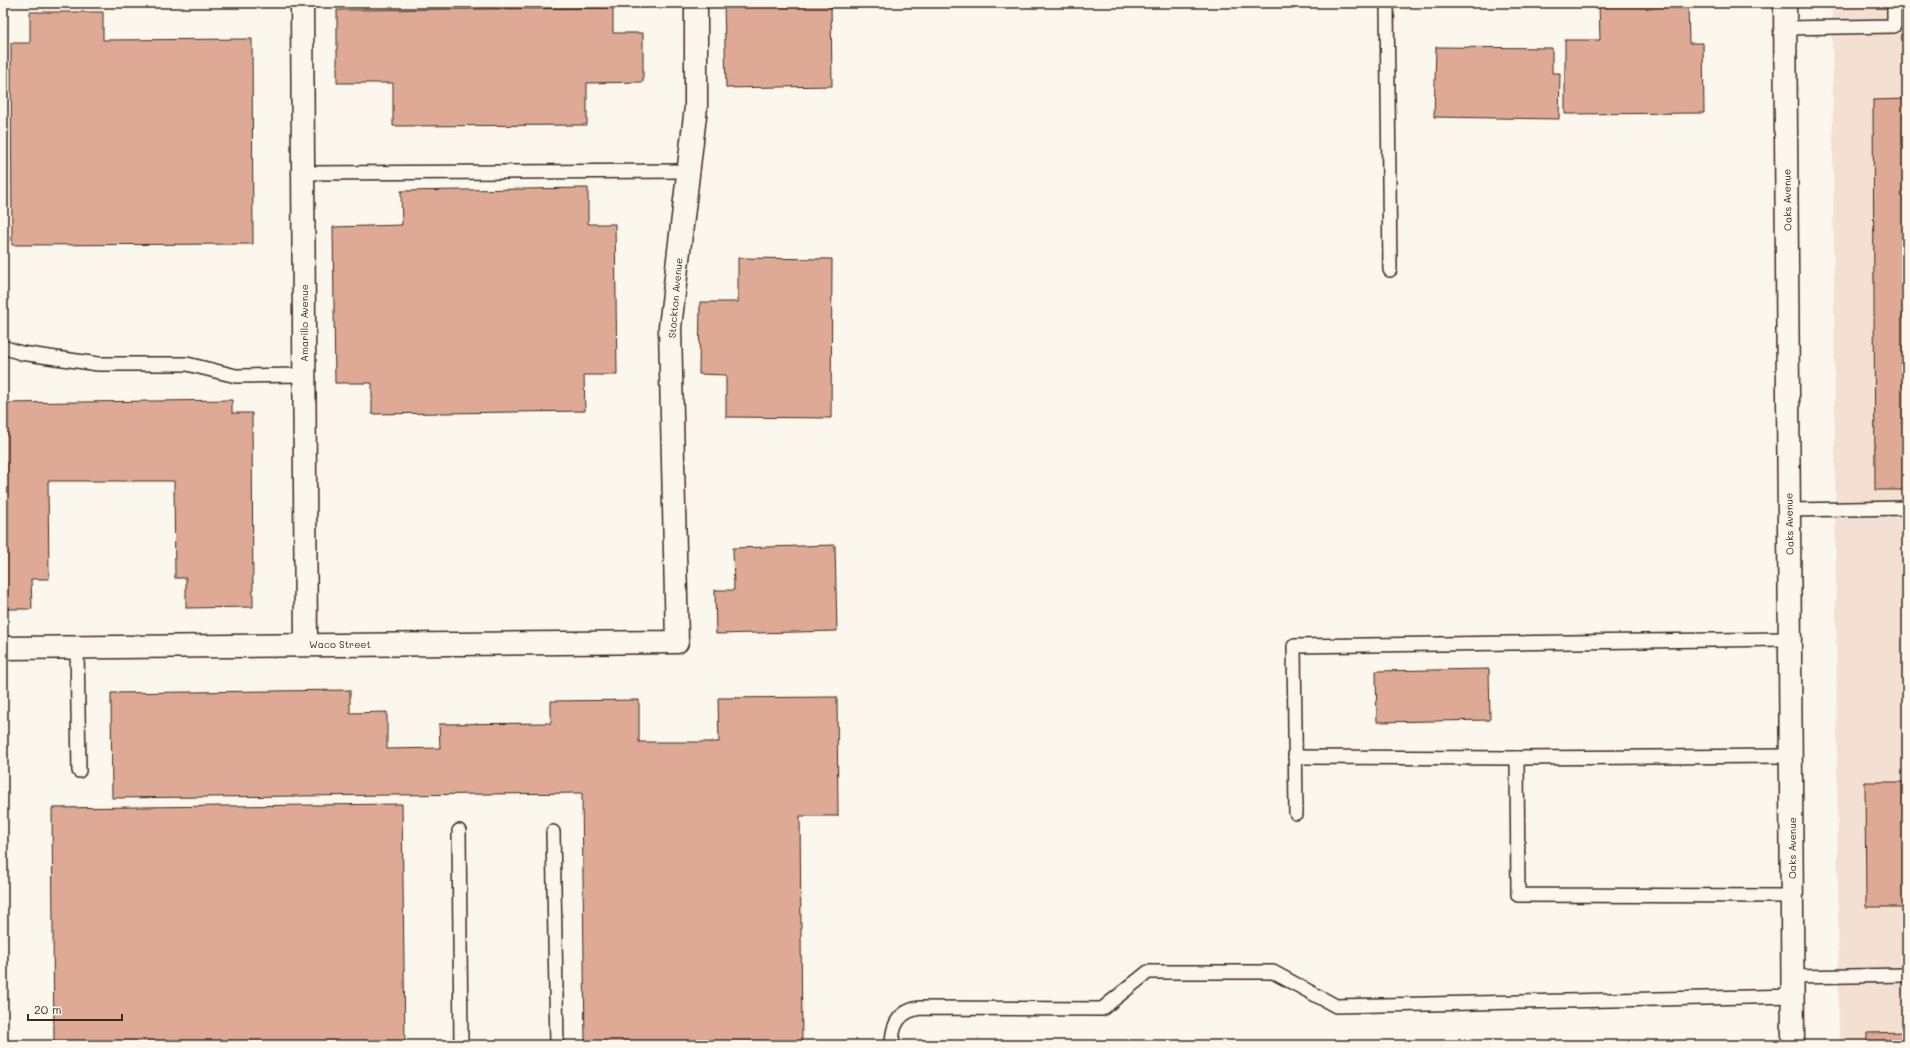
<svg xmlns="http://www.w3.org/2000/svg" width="1910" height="1048" viewBox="0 0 1910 1048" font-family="Mali,sans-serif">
<rect width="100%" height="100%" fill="#fbf7ec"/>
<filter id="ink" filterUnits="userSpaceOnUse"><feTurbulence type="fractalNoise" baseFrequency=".025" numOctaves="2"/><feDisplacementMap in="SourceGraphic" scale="8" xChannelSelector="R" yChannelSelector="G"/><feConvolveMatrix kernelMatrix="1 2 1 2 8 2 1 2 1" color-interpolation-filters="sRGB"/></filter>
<g filter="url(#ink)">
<path fill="#f3e0d2" d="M1832 3H1907V1045H1839Z"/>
<g fill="#dfaa95" stroke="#3b2a1e">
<path d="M724 3H831L832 86 726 88Z"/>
<path d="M1599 3H1688L1689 43H1703L1704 113 1565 114V40H1600Z"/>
<path d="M613 8V33H643V82L587 83V125L393 126V83H337V10Z"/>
<path d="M30 12H103V40L252 39 253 244 12 245 11 43H30Z"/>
<path d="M1436 47 1552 48V73H1560L1559 119 1434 117Z"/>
<path d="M1907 99V490H1875L1873 100Z"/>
<path d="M588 188V224H615L617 375H584L585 411 372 414V383H335L333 227 402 225 401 191Z"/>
<path d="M738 258 832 259 831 418 726 417V375L699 374 700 302H738Z"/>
<path d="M232 400V413H252L253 607 186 608V578H175L174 481H48L49 579H31L32 609H3V403Z"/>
<path d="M835 545 837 631 716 634 715 590H734L733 548Z"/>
<path d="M1489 669 1490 720 1377 722 1376 671Z"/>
<path d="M350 690V713L387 712V749L440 748 439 724 551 723V701L639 700V742H719L718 698 837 697 838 816H800L802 1045H585L582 793 112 798 111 693Z"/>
<path d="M1865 782H1907V907H1866Z"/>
<path d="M402 804 405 1045H54L52 808Z"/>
<path d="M1907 1032V1045H1867V1033Z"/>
</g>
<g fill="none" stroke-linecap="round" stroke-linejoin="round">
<defs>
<g id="lane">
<path d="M1387 3 1390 270"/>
<path d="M1785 28 1894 26V3"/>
<path d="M303 173 689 171"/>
<path d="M3 347 21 353 98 364H187L236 376 304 375"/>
<path d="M1789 510 1907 508"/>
<path d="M77 647 79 771"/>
<path d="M1791 756 1517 758 1518 895 1792 896"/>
<path d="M1295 757 1517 758"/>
<path d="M1296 813 1294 646 1790 639"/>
<path d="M459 831 461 1045"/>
<path d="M553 832 557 1045"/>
<path d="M1793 977 1907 975"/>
<path d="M892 1045C892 1025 899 1011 920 1008L1102 1009 1148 972H1273L1336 1006 1793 996"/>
</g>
<g id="street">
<path d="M302 3 306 644"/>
<path d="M1785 3 1793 1045"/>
<path d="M3 648 677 642 670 327 696 107V3"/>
</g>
</defs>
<use href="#lane" stroke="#3b2a1e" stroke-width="16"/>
<use href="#street" stroke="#3b2a1e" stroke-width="25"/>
<use href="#lane" stroke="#fbf7ec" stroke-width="13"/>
<use href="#street" stroke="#fbf7ec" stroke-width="22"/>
</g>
</g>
<g text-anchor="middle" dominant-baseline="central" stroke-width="3" stroke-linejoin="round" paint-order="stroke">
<g font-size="10" fill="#3b2a1e" stroke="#fbf7ec">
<text transform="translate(1787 200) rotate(-91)">Oaks Avenue</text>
<text transform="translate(675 298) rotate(-85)">Stockton Avenue</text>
<text transform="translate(304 323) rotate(-90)">Amarillo Avenue</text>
<text transform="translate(1789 524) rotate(-91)">Oaks Avenue</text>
<text x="340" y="644">Waco Street</text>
<text transform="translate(1792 848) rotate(-90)">Oaks Avenue</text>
</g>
</g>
<rect width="1910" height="1048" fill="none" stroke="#fbf7ec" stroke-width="16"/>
<rect x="8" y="8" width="1894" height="1032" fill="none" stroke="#3b2a1e" stroke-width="1.5" filter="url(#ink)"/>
<path d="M28 1014v6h94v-6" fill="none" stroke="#3b2a1e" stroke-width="2"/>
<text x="34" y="1014" font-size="12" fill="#3b2a1e" stroke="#fbf7ec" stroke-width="3" paint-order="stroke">20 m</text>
</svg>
